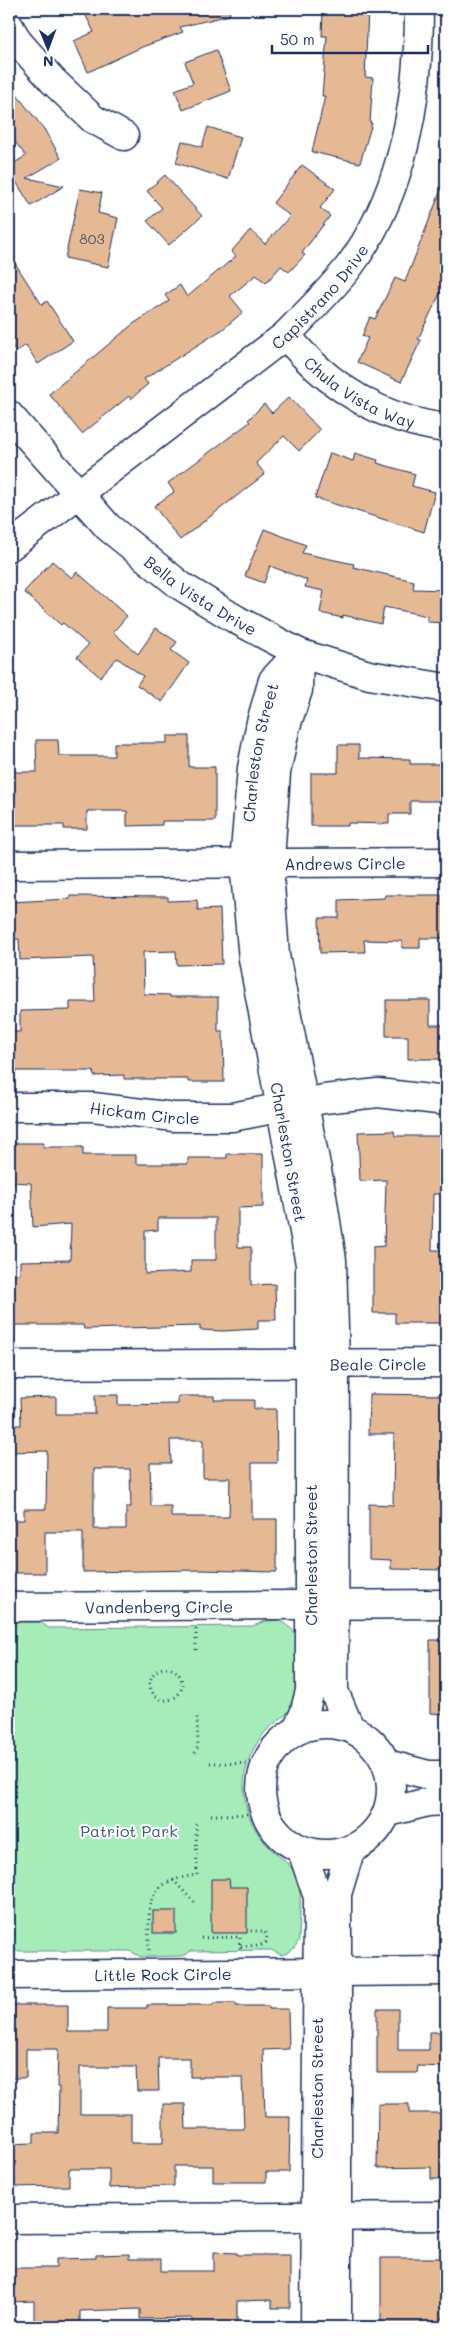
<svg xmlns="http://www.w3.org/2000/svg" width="455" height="2336" viewBox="0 0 455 2336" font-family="Mali,sans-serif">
<rect width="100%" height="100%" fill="#fff"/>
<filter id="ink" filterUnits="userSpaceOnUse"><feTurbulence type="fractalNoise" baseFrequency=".02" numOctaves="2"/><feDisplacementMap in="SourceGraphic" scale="10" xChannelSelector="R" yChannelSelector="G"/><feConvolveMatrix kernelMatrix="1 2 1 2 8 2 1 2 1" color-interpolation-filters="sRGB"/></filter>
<g filter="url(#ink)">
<path fill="#a5ecb8" stroke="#608e8b" d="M278 1620 285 1623 297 1634C297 1655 303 1683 294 1703 288 1715 277 1721 267 1730 254 1744 244 1766 244 1785 244 1811 253 1832 272 1850 282 1859 292 1865 297 1878 303 1896 299 1921 299 1939 296 1948 290 1953 281 1955L271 1950 191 1951 182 1956 141 1957 130 1951H9V1622H40L49 1628 253 1626 266 1621Z"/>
<g fill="#e4b994" stroke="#1b2f5e" fill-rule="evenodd">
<path d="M97 9H229L230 15 180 27 183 32 142 47 88 72 74 41 94 32 85 14Z"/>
<path d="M323 9H368L365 77 373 78 370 123H372L360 163 312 152 325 96H322L327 36H322Z"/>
<path d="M216 50 231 91 183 110 175 90 193 83 185 62Z"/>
<path d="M9 85 44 129 61 158 27 178 64 186 31 206 9 170V166L26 156 9 134Z"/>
<path d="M208 127 241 137 228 179 176 163 182 141 202 147Z"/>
<path d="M302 165 335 189 320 208 330 216 302 253 305 255 289 272 281 266 266 283 256 275 230 296 243 312 223 329 144 379 148 384 131 399 129 396 82 434 49 394 133 324 169 301 165 295 180 285 187 297 236 256 231 252 250 230 265 244 290 216 273 203Z"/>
<path d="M165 175 202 216 169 245 147 221 162 208 147 191Z"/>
<path d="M444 182H446V281L418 339 421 340 401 382 357 362 368 338 362 336 370 317 375 319 395 278 405 282Z"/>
<path d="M80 189 102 193 98 213 118 218 108 267 65 258Z"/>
<path d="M9 254 42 305 47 301 73 341 38 364 26 345 16 352 9 341Z"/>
<path d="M289 397 320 430 299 451 284 436 256 463 265 474 180 540 154 506 174 492 168 483 250 422 248 420 264 404 272 413Z"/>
<path d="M330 453 353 461 355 453 378 460 377 463 415 474 412 486 435 492 424 532 315 498Z"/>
<path d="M264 529 306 545 302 553 354 564 353 567 414 581 413 589 446 590V623L427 622V616L384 607 381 624 343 615V618L320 613 324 591 305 587 307 580 270 566 264 583 245 576Z"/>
<path d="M52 561 72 578 77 572 127 616 113 632 138 654 156 628 177 642 171 650 189 663 162 702 137 685 143 676 117 658 100 677 77 657 88 645 63 623 61 625 24 592Z"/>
<path d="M167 736H189V767H215V821H162V825L127 826V811H87V829H64V825H11V772H37L36 740H58L59 756H114V743H167Z"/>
<path d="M338 745H359V758L410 759V764H446V801H410V814H389V824L348 823V826H311V773H338Z"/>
<path d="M385 895H446V938H420V948H402V941L364 940 365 952 320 953 319 918H339V900L384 898Z"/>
<path d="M70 896 168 897V901L197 900 198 910 220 909 222 964 177 965 176 951 143 952 144 994 170 995V997H218V1031H223L224 1082H188V1079H124V1075L94 1076 93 1071H9V1032H20V1011L70 1010V1002H95L93 957 20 960 19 939H9V902L70 899Z"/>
<path d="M386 1000H430V1025H446V1059H408V1036H386Z"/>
<path d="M394 1131 395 1136H446V1194H433L432 1250H446V1323H395V1313H373V1247L384 1246 386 1180 360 1181 358 1132Z"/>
<path d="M9 1143H44L43 1147H83V1155H136V1164H188V1158H227V1154H263V1207L238 1208V1247H251V1285L275 1284 276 1320H258V1329L223 1331 200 1330V1326L84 1329 83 1325H9V1274H20V1261L70 1260 71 1224 33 1227 31 1183 9 1182ZM158 1218H216V1260H191V1272L145 1274V1231L158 1230Z"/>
<path d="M369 1394 446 1395V1442H443V1525H446V1570L391 1569V1560L369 1559V1504L393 1505 394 1434H368Z"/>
<path d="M95 1395H118V1405L178 1404V1396H214V1400H254V1409H276L277 1463H252V1519H277V1572L201 1570 83 1572V1532H45V1573H9V1520H24V1509H46L47 1451 9 1452V1425H21L20 1398 56 1397V1414H95ZM170 1440H203V1478H230L229 1517H171V1506H151L150 1463H171ZM94 1469H130L131 1507H126V1529H94Z"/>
<path d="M430 1640H446V1714L430 1713Z"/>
<path d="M211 1879H229L230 1887H247V1933H211Z"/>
<rect x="153" y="1911" width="23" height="22"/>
<path d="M213 2003H236V2006H269V2009H288L289 2049 263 2050 265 2117H290L289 2172H266V2182H213V2166H174V2186L109 2188V2169H69V2186L9 2187V2144L34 2143V2133H58L59 2087H57L58 2049H26V2078H9V2005H68V2032H107V2008H147V2005H213ZM158 2058H190V2077H242L244 2129H186L185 2104H163V2143H131V2114H80V2067H136L137 2091H159Z"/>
<path d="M377 2009H398V2050H429V2032H446V2067L418 2066 417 2073H377Z"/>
<path d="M378 2104H409V2113H446V2179H431V2167L377 2168Z"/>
<path d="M214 2252 237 2253V2255H290V2308H272V2300L237 2301V2326H192V2318L140 2319V2309L80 2311V2323H34V2301L9 2302V2268H56V2259L96 2258V2255L129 2254V2259H161V2271H214Z"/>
<path d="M381 2258H446V2318H442V2324H381Z"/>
</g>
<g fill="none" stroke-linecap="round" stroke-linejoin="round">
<defs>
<g id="minor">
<path d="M9 26 19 43 53 81 93 119 124 136"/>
<path id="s1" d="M286 335C326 385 381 420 446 428"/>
<path id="s2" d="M9 415 108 527 181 586 237 620 299 653 369 675 446 688"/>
<path id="s3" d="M9 547 286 335C307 313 329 292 348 268 404 194 419 99 419 9"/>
<path d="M299 653 298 690 285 729 276 773 271 845 270 884 275 955 322 1196 332 1260 335 1363 334 1691 349 1726"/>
<path id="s4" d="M9 865 446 862"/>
<path id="s5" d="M9 1107H93L174 1117H232L324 1099 378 1093 446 1101"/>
<path id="s6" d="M9 1365 446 1363"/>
<path id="s7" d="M9 1607 446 1604"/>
<circle cx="326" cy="1789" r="65"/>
<path id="s8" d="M297 1729 304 1714 310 1691V1264L253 959 244 863 252 768 261 722 273 680 299 653"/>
<path d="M387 1764 428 1775H446"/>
<path d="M389 1812 428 1802 446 1801"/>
<path d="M302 1851 318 1897 315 2327"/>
<path id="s9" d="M9 1975 446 1971"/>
<path d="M9 2219 446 2216"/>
<path d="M337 2327V1894L350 1851"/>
</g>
</defs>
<use href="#minor" stroke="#1b2f5e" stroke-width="31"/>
<g stroke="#1b2f5e" stroke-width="3" stroke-dasharray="1 4" stroke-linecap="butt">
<path d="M196 1629V1651"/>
<circle cx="166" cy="1684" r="16"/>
<path d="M195 1753 198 1746 197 1715"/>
<path d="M210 1763 263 1764"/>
<path d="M211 1815 266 1814"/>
<path d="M173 1880 196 1904"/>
<path d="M201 1938 240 1937V1949"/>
<path d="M241 1946 261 1945 266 1942 267 1936 264 1931H248"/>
<path d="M149 1950C149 1903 143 1882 197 1875L196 1824"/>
</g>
<use href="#minor" stroke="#fff" stroke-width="28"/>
</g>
</g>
<g text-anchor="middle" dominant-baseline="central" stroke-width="4.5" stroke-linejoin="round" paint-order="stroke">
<g font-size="14" fill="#4d526c">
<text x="92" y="238">803</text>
</g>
<g font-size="16" fill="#1b2f5e" stroke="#fff">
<text stroke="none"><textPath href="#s3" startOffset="400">Capistrano Drive</textPath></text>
<text stroke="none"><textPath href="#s1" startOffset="95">Chula Vista Way</textPath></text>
<text stroke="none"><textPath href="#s2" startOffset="265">Bella Vista Drive</textPath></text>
<text stroke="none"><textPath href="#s8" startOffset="986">Charleston Street</textPath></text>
<text stroke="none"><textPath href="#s4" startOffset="336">Andrews Circle</textPath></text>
<text stroke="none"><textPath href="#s5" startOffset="136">Hickam Circle</textPath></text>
<text transform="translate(289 1152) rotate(80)">Charleston Street</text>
<text stroke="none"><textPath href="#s6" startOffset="369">Beale Circle</textPath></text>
<text transform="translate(310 1555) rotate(-90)">Charleston Street</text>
<text stroke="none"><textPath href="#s7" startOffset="150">Vandenberg Circle</textPath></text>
<text stroke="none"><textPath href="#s9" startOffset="154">Little Rock Circle</textPath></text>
<text transform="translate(316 2088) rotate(-90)">Charleston Street</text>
</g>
<g font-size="16" fill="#3e5e74" stroke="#fff">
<text x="129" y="1830">Patriot Park</text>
</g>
</g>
<rect width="455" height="2336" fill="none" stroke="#fff" stroke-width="30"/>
<rect x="15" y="15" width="425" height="2306" fill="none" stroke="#1b2f5e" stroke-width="2" filter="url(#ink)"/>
<g transform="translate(48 48) rotate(179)" stroke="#ffffff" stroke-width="4" paint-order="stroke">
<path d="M0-4L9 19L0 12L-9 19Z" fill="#1b2f5e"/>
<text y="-8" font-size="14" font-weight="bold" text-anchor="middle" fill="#1b2f5e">N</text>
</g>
<path d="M272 45v8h156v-8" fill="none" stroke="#1b2f5e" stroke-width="2.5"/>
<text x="280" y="45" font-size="15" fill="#1b2f5e" stroke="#ffffff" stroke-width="4" paint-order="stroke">50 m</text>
</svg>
